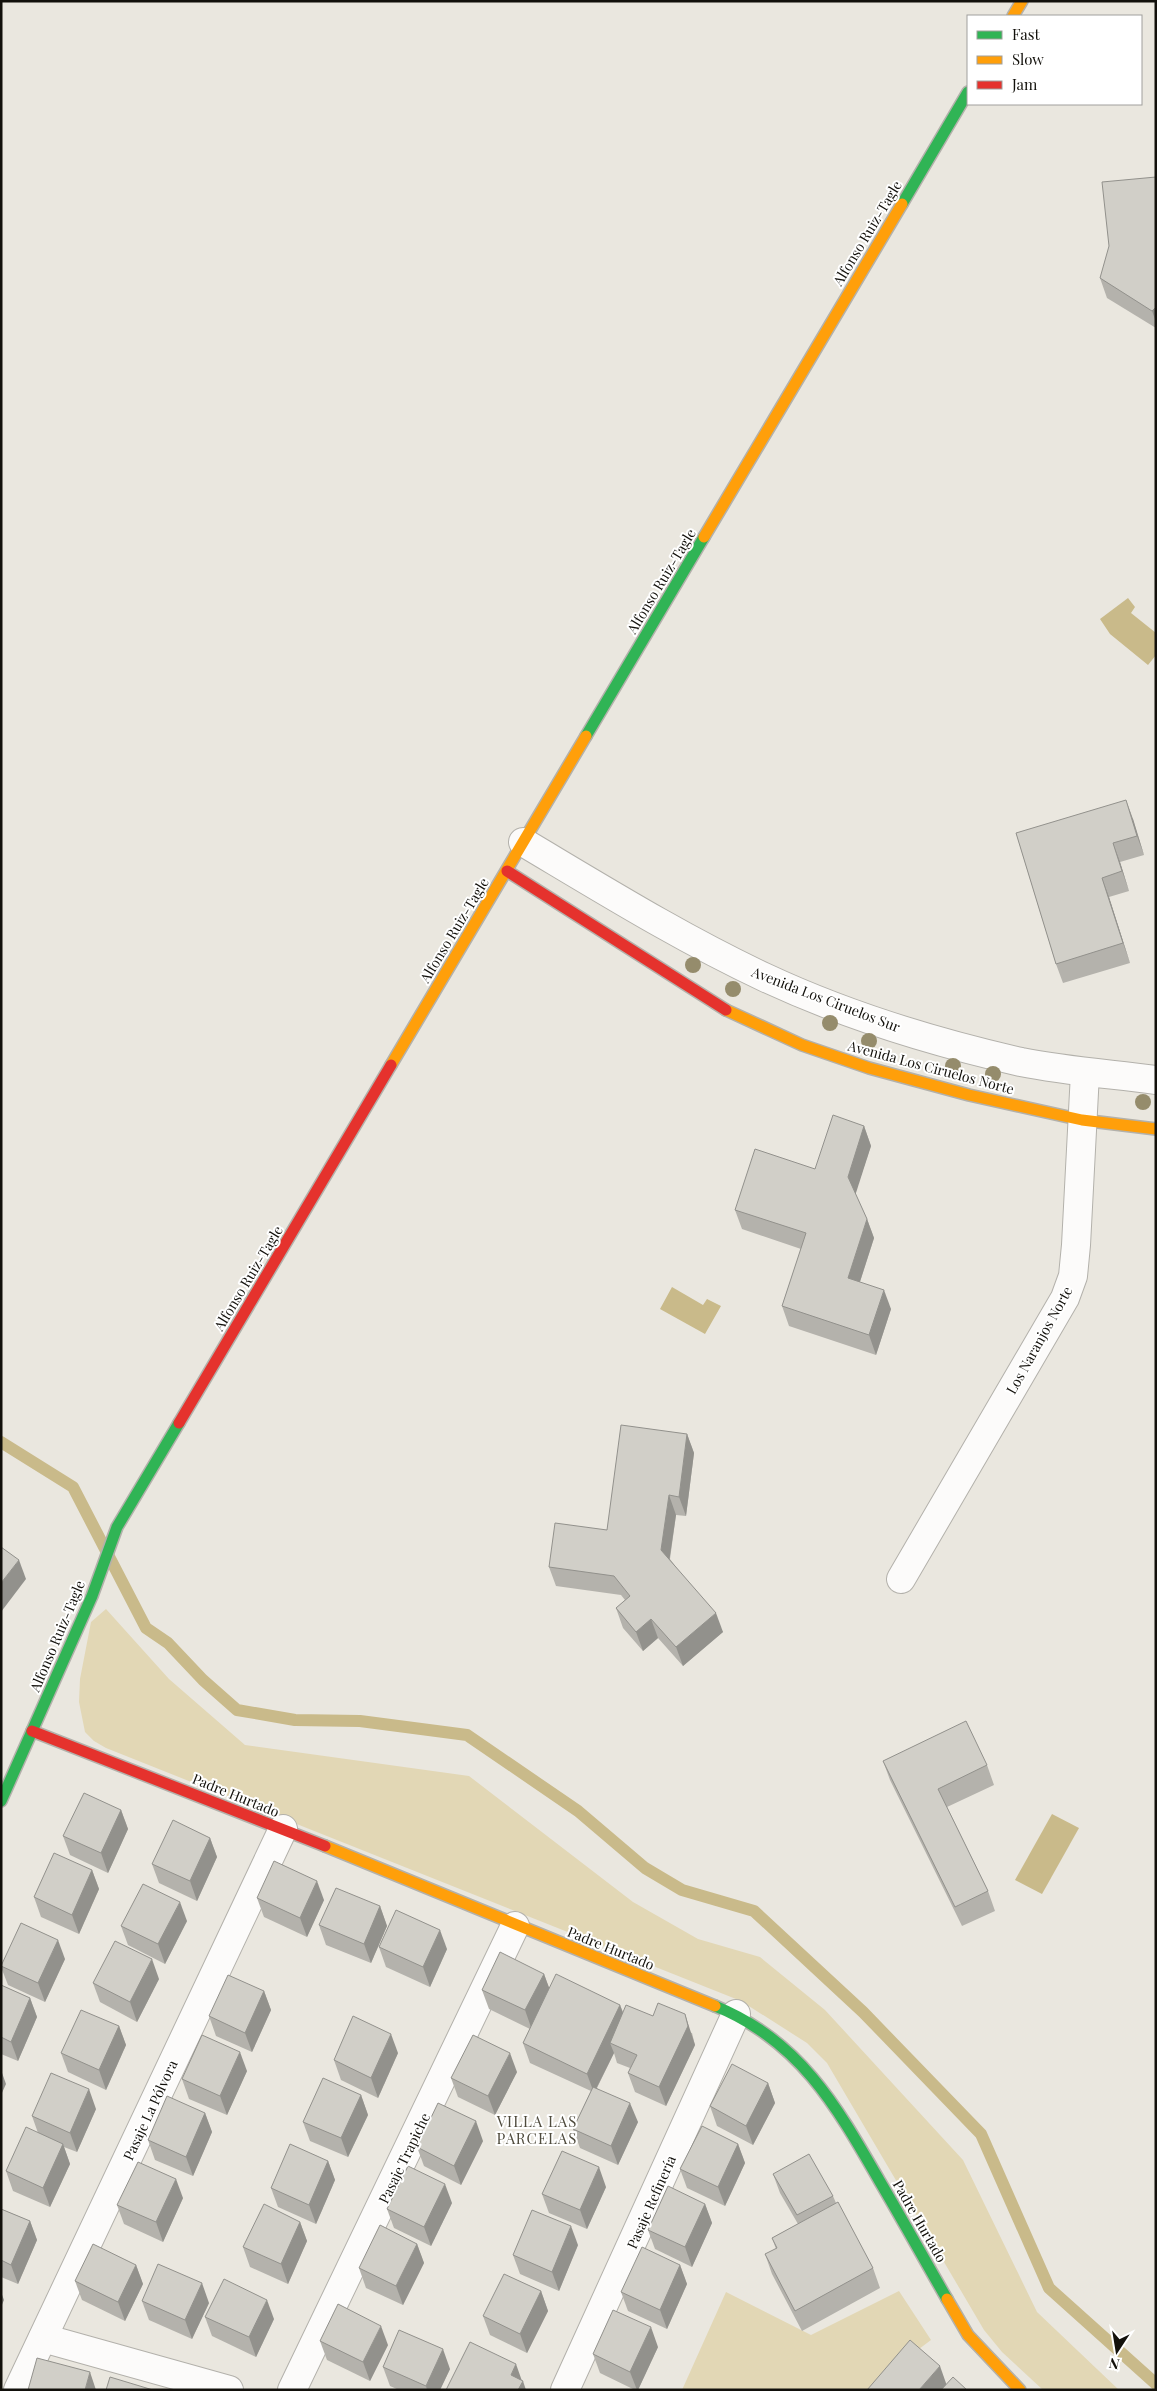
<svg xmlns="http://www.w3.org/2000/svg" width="1157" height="2391" viewBox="0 0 1157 2391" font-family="'Playfair Display',serif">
<rect width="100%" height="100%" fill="#eae7df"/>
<g fill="#e2d7b5">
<path d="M106 1609 169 1679 245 1745 469 1776 633 1902 698 1939 760 1957 825 2010 963 2160 1037 2312 1119 2390H1043L1002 2352 984 2330 827 2063 807 2043 741 2001 106 1748 94 1741 85 1732 79 1702 80 1679 91 1622Z"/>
<path d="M899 2291 931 2340 883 2376 875 2390H682L726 2292 811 2335Z"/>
</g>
<g fill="#c9ba8a">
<path d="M1128 598 1135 607 1131 613 1156 633V655L1148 665 1110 634 1100 619Z"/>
<path d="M672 1287 703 1305 707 1299 721 1306 705 1334 660 1309Z"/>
<path d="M1052 1814 1079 1828 1042 1894 1015 1880Z"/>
</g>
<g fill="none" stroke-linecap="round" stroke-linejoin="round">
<path stroke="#c9ba8a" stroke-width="12" d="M1 1442 73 1487 146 1628 168 1643 203 1680 237 1710 295 1720 360 1721 467 1735 578 1811 645 1868 682 1890 754 1911 863 2012 981 2134 1049 2288 1156 2384"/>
<defs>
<g id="street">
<path d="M523 842C602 889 681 938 764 977 845 1015 933 1042 1021 1062 1066 1071 1111 1074 1156 1080"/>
<path d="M901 1579 1065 1298 1073 1276 1076 1245 1085 1073"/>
<path d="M43 2338 229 2390"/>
<path d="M18 2390 283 1829"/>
<path d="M292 2390 515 1926"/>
<path d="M565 2390 736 2014"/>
</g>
<g id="fast">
<path d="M902 204 968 92"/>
<path d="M586 736 704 537"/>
<path d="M1 1801 92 1596 117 1527 179 1423"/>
<path d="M715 2006C799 2040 836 2105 879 2180 902 2219 924 2259 947 2299"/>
</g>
<g id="slow">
<path d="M1013 16 1022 1"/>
<path d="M704 537 902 204"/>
<path d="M726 1010 802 1045 869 1068 969 1095 1082 1120 1156 1129"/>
<path d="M391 1065 586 736"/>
<path d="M325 1846 715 2006"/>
<path d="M947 2299 968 2335 1020 2390"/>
</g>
<g id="jam">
<path d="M507 871 726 1010"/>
<path d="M179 1423 391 1065"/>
<path d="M32 1731 325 1846"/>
</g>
</defs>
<use href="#street" stroke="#b3b1ab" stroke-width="30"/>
<use href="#fast" stroke="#b3b1ab" stroke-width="14"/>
<use href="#slow" stroke="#b3b1ab" stroke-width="14"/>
<use href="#jam" stroke="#b3b1ab" stroke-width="14"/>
<use href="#street" stroke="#fcfbfa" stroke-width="28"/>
<use href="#fast" stroke="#30b455" stroke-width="11"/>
<use href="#slow" stroke="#ff9f0a" stroke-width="11"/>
<use href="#jam" stroke="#e5322d" stroke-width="11"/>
</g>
<g fill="#958c6c">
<circle cx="693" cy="965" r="8"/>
<circle cx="733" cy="989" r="8"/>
<circle cx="830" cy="1023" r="8"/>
<circle cx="869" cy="1041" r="8"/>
<circle cx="953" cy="1066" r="8"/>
<circle cx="993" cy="1074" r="8"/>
<circle cx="1143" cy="1102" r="8"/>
</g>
<g fill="#b4b2ac">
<path d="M1156 177V328L1107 298 1100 278Z"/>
<path d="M1133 819 1144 855 1120 862 1129 891 1109 897 1130 963 1063 983 1056 964 1016 833Z"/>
<path d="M864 1126 871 1146 855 1193 867 1219 874 1238 860 1282 891 1309 876 1355 789 1326 782 1306 801 1249 742 1229 735 1210 815 1169Z"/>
<path d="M687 1434 694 1453 686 1516 676 1515 670 1559 723 1632 683 1666 658 1638 643 1651 623 1628 616 1608 625 1600 621 1595 556 1586 549 1567 607 1530Z"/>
<path d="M883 1761 987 1765 994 1785 947 1807 988 1891 995 1911 962 1926 890 1780Z"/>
<path d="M121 1810 128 1829 108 1873 70 1855 63 1836Z"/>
<path d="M210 1838 217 1857 197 1901 159 1883 152 1864Z"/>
<path d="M92 1870 99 1889 79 1934 41 1917 34 1897Z"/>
<path d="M257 1898 324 1900 307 1937 264 1917Z"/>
<path d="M380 1906 387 1926 371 1963 326 1945 319 1925Z"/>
<path d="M187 1921 165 1964 128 1945 121 1926Z"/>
<path d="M379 1947 447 1949 430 1987 386 1967Z"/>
<path d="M65 1959 45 2002 8 1985 1 1967V1965Z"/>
<path d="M544 1974 549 1988 620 2005 623 2012 692 2033 695 2045 666 2106 635 2092 628 2073 630 2068 617 2063 614 2053 597 2088 638 2122 618 2165 580 2148 573 2129 591 2091 530 2063 523 2043 530 2029 489 2009 482 1990Z"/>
<path d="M159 1979 137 2022 100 2002 93 1983Z"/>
<path d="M1 1985 30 1998 37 2017 18 2061 1 2054Z"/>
<path d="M264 1991 271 2010 252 2052 216 2036 209 2016Z"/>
<path d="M119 2026 126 2045 106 2090 68 2072 61 2053Z"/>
<path d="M398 2053 378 2098 341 2080 334 2060Z"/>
<path d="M247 2071 227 2115 189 2099 182 2079Z"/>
<path d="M517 2072 495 2115 458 2097 451 2078Z"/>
<path d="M768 2083 775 2103 753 2145 717 2126 710 2106Z"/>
<path d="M361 2095 368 2115 348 2157 310 2141 303 2122Z"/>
<path d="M96 2109 77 2152 64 2147 70 2164 50 2207 13 2191 6 2171 38 2133 32 2116Z"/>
<path d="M205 2113 212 2132 193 2176 155 2160 148 2140Z"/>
<path d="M483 2141 461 2185 424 2166 417 2147Z"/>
<path d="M738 2144 745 2163 725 2206 687 2188 680 2169Z"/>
<path d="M328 2161 335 2180 316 2224 278 2207 271 2188Z"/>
<path d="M773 2174 833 2196 836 2203 873 2268 880 2288 802 2331 772 2274 765 2254 776 2249 772 2238 798 2224 780 2193Z"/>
<path d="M606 2187 587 2229 549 2213 542 2194Z"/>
<path d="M183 2198 163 2242 124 2224 117 2205Z"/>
<path d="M452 2203 431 2246 394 2228 387 2209Z"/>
<path d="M705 2204 712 2223 692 2267 655 2249 648 2230Z"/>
<path d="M1 2209 30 2221 37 2240 18 2284 1 2277Z"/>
<path d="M300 2222 307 2241 288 2284 250 2267 243 2247Z"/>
<path d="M417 2244 424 2263 403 2305 366 2288 359 2268Z"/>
<path d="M578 2245 559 2291 520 2274 513 2255Z"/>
<path d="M136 2265 143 2284 125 2321 82 2300 75 2281Z"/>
<path d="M680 2265 687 2284 667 2329 628 2311 621 2292Z"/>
<path d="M541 2291 548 2311 527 2353 490 2335 483 2316Z"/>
<path d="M142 2301 209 2303 192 2339 149 2320Z"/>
<path d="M205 2317 274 2319 256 2357 212 2336Z"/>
<path d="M320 2341 388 2345 370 2381 327 2360Z"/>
<path d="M658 2347 638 2390H635L600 2373 593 2354Z"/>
<path d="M383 2367 450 2369 440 2390H399L390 2386Z"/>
</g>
<g fill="#92918c">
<path d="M1156 307V322L1152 311Z"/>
<path d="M1126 800 1133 819 1144 855 1137 836Z"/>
<path d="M1113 843 1120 862 1129 891 1122 871Z"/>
<path d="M1102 878 1109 897 1130 963 1123 943Z"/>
<path d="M864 1126 871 1146 855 1196 848 1177Z"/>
<path d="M867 1219 874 1238 855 1297 848 1278Z"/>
<path d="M884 1290 891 1309 876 1355 869 1335Z"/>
<path d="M687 1434 694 1453 686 1516 679 1497Z"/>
<path d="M669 1495 676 1515 668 1569 661 1550Z"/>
<path d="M19 1560 26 1579 1 1612V1583Z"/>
<path d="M716 1613 723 1632 683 1666 676 1647Z"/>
<path d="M651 1619 658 1638 643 1651 636 1632Z"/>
<path d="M121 1810 128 1829 108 1873 101 1853Z"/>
<path d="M210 1838 217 1857 197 1901 190 1881Z"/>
<path d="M92 1870 99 1889 79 1934 72 1915Z"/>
<path d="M317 1881 324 1900 307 1937 300 1918Z"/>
<path d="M180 1902 187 1921 165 1964 158 1944Z"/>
<path d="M380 1906 387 1926 371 1963 364 1944Z"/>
<path d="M440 1930 447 1949 430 1987 423 1967Z"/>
<path d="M58 1940 65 1959 45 2002 38 1983Z"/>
<path d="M152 1959 159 1979 137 2022 130 2002Z"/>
<path d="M544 1974 551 1993 532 2030 525 2010Z"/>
<path d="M264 1991 271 2010 252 2052 245 2033Z"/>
<path d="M30 1998 37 2017 18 2061 11 2042Z"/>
<path d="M620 2005 627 2024 610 2043 614 2053 594 2093 587 2074Z"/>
<path d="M685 2014 695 2045 666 2106 659 2087Z"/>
<path d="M119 2026 126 2045 106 2090 99 2070Z"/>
<path d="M391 2034 398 2053 378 2098 371 2078Z"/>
<path d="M240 2052 247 2071 227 2115 220 2096Z"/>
<path d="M510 2053 517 2072 495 2115 488 2096Z"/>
<path d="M1 2070 6 2084 1 2095Z"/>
<path d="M768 2083 775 2103 753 2145 746 2126Z"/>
<path d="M89 2089 96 2109 77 2152 70 2133Z"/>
<path d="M361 2095 368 2115 348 2157 341 2138Z"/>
<path d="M630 2103 638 2122 618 2165 611 2146Z"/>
<path d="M205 2113 212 2132 193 2176 186 2157Z"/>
<path d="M476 2121 483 2141 461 2185 454 2166Z"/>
<path d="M63 2144 70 2164 50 2207 43 2188Z"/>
<path d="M738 2144 745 2163 725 2206 718 2187Z"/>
<path d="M328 2161 335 2180 316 2224 309 2205Z"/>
<path d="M599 2167 606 2187 587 2229 580 2210Z"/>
<path d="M176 2179 183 2198 163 2242 156 2222Z"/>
<path d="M445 2184 452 2203 431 2246 424 2227Z"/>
<path d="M705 2204 712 2223 692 2267 685 2247Z"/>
<path d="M30 2221 37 2240 18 2284 11 2265Z"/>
<path d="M300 2222 307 2241 288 2284 281 2264Z"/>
<path d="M571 2226 578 2245 559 2291 552 2272Z"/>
<path d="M417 2244 424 2263 403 2305 396 2286Z"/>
<path d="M136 2265 143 2284 125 2321 118 2302Z"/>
<path d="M680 2265 687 2284 667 2329 660 2310Z"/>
<path d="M202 2283 209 2303 192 2339 185 2320Z"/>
<path d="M541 2291 548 2311 527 2353 520 2334Z"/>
<path d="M1 2292 4 2300 1 2307Z"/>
<path d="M267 2300 274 2319 256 2357 249 2337Z"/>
<path d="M381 2326 388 2345 370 2381 363 2362Z"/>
<path d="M651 2327 658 2347 638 2390H637L630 2372Z"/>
<path d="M443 2349 450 2369 440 2390H427L426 2386Z"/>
<path d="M516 2364 522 2381H523L526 2390H517L511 2375Z"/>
<path d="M940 2366 947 2386 943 2390H919Z"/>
<path d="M90 2372 96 2390H85Z"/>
</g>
<g fill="#d1cfc8" stroke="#92918c">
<path d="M1156 177V307L1152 311 1100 278 1109 246 1102 182Z"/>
<path d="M1126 800 1137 836 1113 843 1122 871 1102 878 1123 943 1056 964 1016 833Z"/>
<path d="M833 1115 864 1126 848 1177 867 1219 848 1278 884 1290 869 1335 782 1306 806 1233 735 1210 755 1149 815 1169Z"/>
<path d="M621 1425 687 1434 679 1497 669 1495 661 1550 716 1613 676 1647 651 1619 636 1632 616 1608 630 1596 614 1576 549 1567 555 1523 607 1530Z"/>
<path d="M1 1547 19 1560 1 1583Z"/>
<path d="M966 1721 987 1765 938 1789 988 1891 955 1907 883 1761Z"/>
<path d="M84 1793 121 1810 101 1853 63 1836Z"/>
<path d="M173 1820 210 1838 190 1881 152 1864Z"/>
<path d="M54 1853 92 1870 72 1915 34 1897Z"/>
<path d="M274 1861 317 1881 300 1918 257 1898Z"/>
<path d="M143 1884 180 1902 158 1944 121 1926Z"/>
<path d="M336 1888 380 1906 364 1944 319 1925Z"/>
<path d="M396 1910 440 1930 423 1967 379 1947Z"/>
<path d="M21 1923 58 1940 38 1983 1 1966Z"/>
<path d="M115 1941 152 1959 130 2002 93 1983Z"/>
<path d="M500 1952 544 1974 525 2010 482 1990Z"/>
<path d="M556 1974 620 2005 587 2074 523 2043Z"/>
<path d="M228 1975 264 1991 245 2033 209 2016Z"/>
<path d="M1 1985 30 1998 11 2042 1 2037Z"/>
<path d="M658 2003 685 2014 688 2026 659 2087 628 2073 637 2055 610 2043 626 2005 653 2016Z"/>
<path d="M81 2010 119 2026 99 2070 61 2053Z"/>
<path d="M353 2016 391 2034 371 2078 334 2060Z"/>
<path d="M202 2035 240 2052 220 2096 182 2079Z"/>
<path d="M473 2035 510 2053 488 2096 451 2078Z"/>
<path d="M732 2064 768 2083 746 2126 710 2106Z"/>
<path d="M51 2073 89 2089 70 2133 32 2116Z"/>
<path d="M323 2078 361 2095 341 2138 303 2122Z"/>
<path d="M593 2087 630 2103 611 2146 573 2129Z"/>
<path d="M167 2096 205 2113 186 2157 148 2140Z"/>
<path d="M438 2103 476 2121 454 2166 417 2147Z"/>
<path d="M702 2126 738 2144 718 2187 680 2169Z"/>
<path d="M26 2127 63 2144 43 2188 6 2171Z"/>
<path d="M290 2144 328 2161 309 2205 271 2188Z"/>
<path d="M562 2151 599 2167 580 2210 542 2194Z"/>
<path d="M809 2154 833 2196 797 2215 773 2174Z"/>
<path d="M138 2162 176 2179 156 2222 117 2205Z"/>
<path d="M408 2166 445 2184 424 2227 387 2209Z"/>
<path d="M668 2186 705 2204 685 2247 648 2230Z"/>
<path d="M838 2202 873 2268 795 2311 765 2254 777 2248 772 2238Z"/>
<path d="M264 2204 300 2222 281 2264 243 2247Z"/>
<path d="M1 2209 30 2221 11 2265 1 2260Z"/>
<path d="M532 2210 571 2226 552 2272 513 2255Z"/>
<path d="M380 2225 417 2244 396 2286 359 2268Z"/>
<path d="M93 2244 136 2265 118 2302 75 2281Z"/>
<path d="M642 2247 680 2265 660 2310 621 2292Z"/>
<path d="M158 2264 202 2283 185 2320 142 2301Z"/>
<path d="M504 2274 541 2291 520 2334 483 2316Z"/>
<path d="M224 2279 267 2300 249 2337 205 2317Z"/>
<path d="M338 2304 381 2326 363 2362 320 2341Z"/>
<path d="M613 2310 651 2327 630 2372 593 2354Z"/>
<path d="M399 2330 443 2349 426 2386 383 2367Z"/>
<path d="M910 2340 940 2366 919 2390H867Z"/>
<path d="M470 2342 516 2364 511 2375 523 2381 518 2390H446Z"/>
<path d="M37 2358 90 2372 85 2390H28Z"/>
<path d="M110 2377 153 2390H106Z"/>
<path d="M953 2377 967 2390H941Z"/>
</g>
<g text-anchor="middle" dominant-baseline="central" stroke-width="4" stroke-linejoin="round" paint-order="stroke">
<g font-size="14" fill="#12100b" stroke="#fff">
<text transform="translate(867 233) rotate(-59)">Alfonso Ruiz-Tagle</text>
<text transform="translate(661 581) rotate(-59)">Alfonso Ruiz-Tagle</text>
<text transform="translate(454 930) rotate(-59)">Alfonso Ruiz-Tagle</text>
<text transform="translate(826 999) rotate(21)">Avenida Los Ciruelos Sur</text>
<text transform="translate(931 1067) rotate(15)">Avenida Los Ciruelos Norte</text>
<text transform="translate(248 1278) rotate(-59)">Alfonso Ruiz-Tagle</text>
<text transform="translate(1039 1340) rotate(-61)">Los Naranjos Norte</text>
<text transform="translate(57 1636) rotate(-67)">Alfonso Ruiz-Tagle</text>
<text transform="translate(236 1795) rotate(22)">Padre Hurtado</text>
<text transform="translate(611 1948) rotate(22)">Padre Hurtado</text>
<text transform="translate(150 2110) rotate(-65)">Pasaje La Pólvora</text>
<text transform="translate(404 2158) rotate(-64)">Pasaje Trapiche</text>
<text transform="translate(651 2202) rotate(-66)">Pasaje Refinería</text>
<text transform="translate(920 2221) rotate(60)">Padre Hurtado</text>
</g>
<g font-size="15" letter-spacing="1" fill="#4e4a3c" stroke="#fff">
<text x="537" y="2121">VILLA LAS<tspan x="537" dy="17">PARCELAS</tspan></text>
</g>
</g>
<rect width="1157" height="2391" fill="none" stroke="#12100b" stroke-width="5"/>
<rect x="967" y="15" width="175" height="90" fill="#ffffff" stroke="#a09f9d"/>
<rect x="977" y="31" width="25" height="8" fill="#30b455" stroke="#a09f9d"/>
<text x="1012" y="40" font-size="15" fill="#12100b">Fast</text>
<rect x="977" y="56" width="25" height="8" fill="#ff9f0a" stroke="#a09f9d"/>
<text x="1012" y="65" font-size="15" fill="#12100b">Slow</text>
<rect x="977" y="81" width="25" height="8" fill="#e5322d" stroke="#a09f9d"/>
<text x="1012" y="90" font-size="15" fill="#12100b">Jam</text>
<g transform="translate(1117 2351) rotate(192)" stroke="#ffffff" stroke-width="4" paint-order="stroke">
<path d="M0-4L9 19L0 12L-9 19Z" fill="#12100b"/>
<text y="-8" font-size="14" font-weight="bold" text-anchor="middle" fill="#12100b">N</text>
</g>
</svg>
